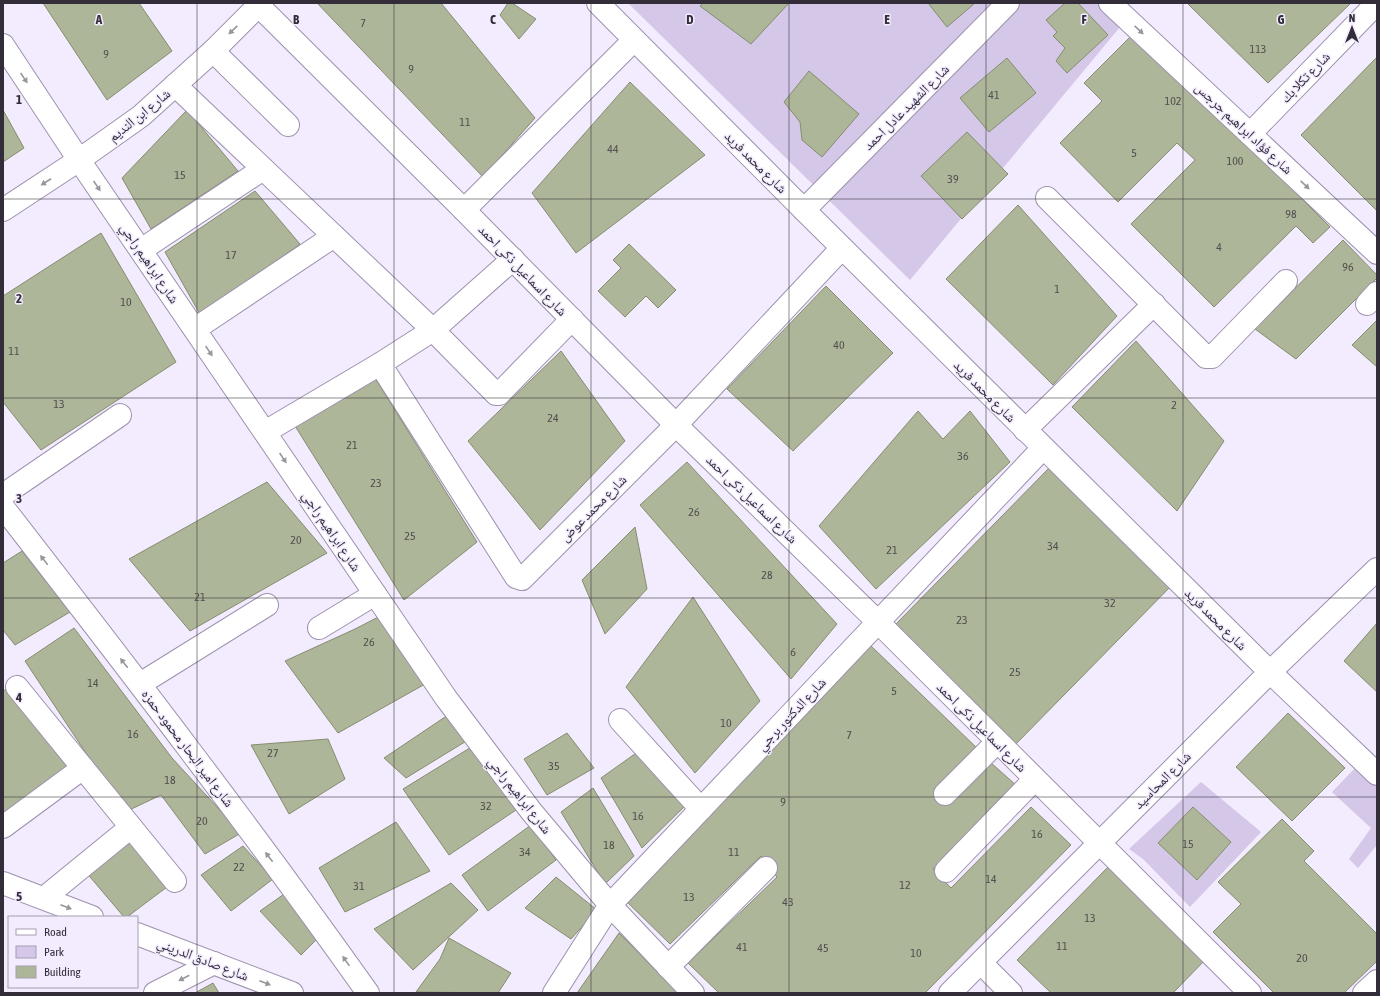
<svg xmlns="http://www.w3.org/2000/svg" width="1380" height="996" viewBox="0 0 1380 996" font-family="'Asap Condensed','Noto Naskh Arabic',sans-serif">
<rect width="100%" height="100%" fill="#f3ebfe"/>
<g fill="#d4c7e7" fill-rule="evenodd">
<path d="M628 3H1107L1125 21 910 280Z"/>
<path d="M1358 765 1377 783V845L1358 868 1349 859 1371 828 1332 792Z"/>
<path d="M1201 782 1261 832 1190 907 1143 859 1129 849ZM1193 807 1231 842 1197 880 1158 843Z"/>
</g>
<g fill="#adb698" stroke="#858d70">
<path d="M43 3H139L172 51 107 100Z"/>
<path d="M317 3H441L535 118 483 177Z"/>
<path d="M508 3H512L536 19 519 39 500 15Z"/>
<path d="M703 3H789L751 44 700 6Z"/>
<path d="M928 3H975L947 27Z"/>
<path d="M1065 3H1078L1108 35 1067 73 1056 61 1065 48 1053 36 1057 32 1046 20Z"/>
<path d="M1187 3H1351L1268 83Z"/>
<path d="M1135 32 1330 227 1313 243 1296 226 1214 307 1131 224 1195 160 1177 143 1118 202 1060 143 1102 101 1084 83Z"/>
<path d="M1377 57V211L1301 135Z"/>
<path d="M1007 58 1036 93 989 132 960 98Z"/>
<path d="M809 71 859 114 822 157 802 140 800 122 784 102Z"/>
<path d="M630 82 705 155 576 253 532 193Z"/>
<path d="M3 110 24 148 3 162Z"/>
<path d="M187 110 238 171 151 229 122 178Z"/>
<path d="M967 132 1008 174 962 219 921 176Z"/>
<path d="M255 191 300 244 201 316 165 252Z"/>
<path d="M1018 205 1117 316 1053 385 946 279Z"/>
<path d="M101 233 176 362 41 450 3 402V296Z"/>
<path d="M1343 240 1377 275V278L1296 359 1255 329Z"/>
<path d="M629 244 676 290 658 308 646 296 625 317 598 291 621 268 613 260Z"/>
<path d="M826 286 893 353 793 451 727 389Z"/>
<path d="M1377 320V367L1352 345Z"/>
<path d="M1136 341 1224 441 1177 511 1072 407Z"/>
<path d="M561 351 625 441 540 530 468 441Z"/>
<path d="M375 378 477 542 404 600 295 426Z"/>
<path d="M918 411 943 439 970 411 1010 462 876 589 819 526Z"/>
<path d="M687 462 837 624 791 679 640 505Z"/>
<path d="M1053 464 1174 583 1013 747 894 626Z"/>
<path d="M267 482 327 553 190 631 129 559Z"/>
<path d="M635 527 647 589 605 634 582 580Z"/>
<path d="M22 551 70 612 15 645 3 630V563Z"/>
<path d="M693 597 760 701 695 773 626 687Z"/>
<path d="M386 613 434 679 338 733 285 661 355 629Z"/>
<path d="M1377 623V692L1344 661Z"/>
<path d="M74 628 172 758 241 833 205 854 161 795 125 812 25 661Z"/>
<path d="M870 645 979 750 936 795 946 805 990 762 1017 786 933 869 951 888 1031 807 1071 845 925 993H719L688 963 777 877 761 856 670 944 622 897Z"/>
<path d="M10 687 71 767 3 816V691Z"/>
<path d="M1288 713 1345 768 1292 821 1236 767Z"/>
<path d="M448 715 468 740 406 778 384 758Z"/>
<path d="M567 733 594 768 547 795 524 759Z"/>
<path d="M328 739 345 779 289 814 251 745Z"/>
<path d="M473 746 519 808 449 855 403 789Z"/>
<path d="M639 751 686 805 642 848 601 778Z"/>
<path d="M593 788 634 856 605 884 561 812Z"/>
<path d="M1193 807 1231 842 1197 880 1158 843Z"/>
<path d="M1282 819 1314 851 1304 861 1377 934V961L1344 993H1274L1213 932 1241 904 1218 882Z"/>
<path d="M396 822 430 871 345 912 319 868Z"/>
<path d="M531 825 556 860 488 911 462 875Z"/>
<path d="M130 834 167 887 127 917H124L85 871Z"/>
<path d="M243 846 273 879 231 911 201 875Z"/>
<path d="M1109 866 1205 960 1173 993H1051L1017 960Z"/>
<path d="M556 877 597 910 571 939 525 908Z"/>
<path d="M451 883 478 910 413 970 374 929Z"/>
<path d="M287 892 319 937 301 955 260 911Z"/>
<path d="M619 933 678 993H577Z"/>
<path d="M449 938 511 973 498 993 416 992 440 959Z"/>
<path d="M213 983 219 993H195Z"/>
</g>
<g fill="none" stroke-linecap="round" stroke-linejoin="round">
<defs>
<g id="minor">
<path d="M256 3 464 210 676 425 878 622 1250 993"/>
<path d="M1110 3 1377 253"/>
<path d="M3 45 79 160 446 698 531 811 610 905 693 993"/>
<path d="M213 51 288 125"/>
<path d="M175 85 433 330 496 394H499L572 319"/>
<path d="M1250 134 1377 3"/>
<path d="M1047 198 1206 357H1212L1286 281"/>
<path d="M3 210 79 160 141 116 213 51 261 3"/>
<path d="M464 210 634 40"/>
<path d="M804 210 1008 3"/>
<path d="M141 250 263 169"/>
<path d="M1367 304 1377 293"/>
<path d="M195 329 334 236"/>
<path d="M380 364 516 577 522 579 676 425 842 248"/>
<path d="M1025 430 1154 304"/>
<path d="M265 432 380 364 433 330 513 259"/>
<path d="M3 495 120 415"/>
<path d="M319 628 375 594"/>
<path d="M140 684 267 605"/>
<path d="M17 687 175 881"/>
<path d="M620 720 701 809"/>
<path d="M945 794 997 742"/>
<path d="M3 827 83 768"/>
<path d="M946 871 1035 779"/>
<path d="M3 883 92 917"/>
<path d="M44 898 131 827"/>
<path d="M137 934 292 993"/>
<path d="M981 963 1011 993"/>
<path d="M668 967 766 868"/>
<path d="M155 993 214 963"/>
<path d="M554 993 610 905 1043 448"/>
<path d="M950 993 1270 672 1377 569"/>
<path d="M1364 993 1377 981"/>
</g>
<g id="tertiary">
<path d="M598 3 804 210 1270 672 1377 774"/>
<path d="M3 507C127 667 251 828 368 993"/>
</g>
</defs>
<use href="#minor" stroke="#9d91ad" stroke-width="24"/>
<use href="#tertiary" stroke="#9d91ad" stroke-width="24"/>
<use href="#minor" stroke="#fff" stroke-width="22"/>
<use href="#tertiary" stroke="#fff" stroke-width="22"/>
</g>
<defs><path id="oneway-solid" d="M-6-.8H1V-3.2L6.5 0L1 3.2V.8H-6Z"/></defs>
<g fill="#98969c">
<use href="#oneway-solid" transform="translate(233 30) rotate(136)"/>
<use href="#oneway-solid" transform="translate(1139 30) rotate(43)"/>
<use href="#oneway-solid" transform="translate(24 78) rotate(56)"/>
<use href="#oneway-solid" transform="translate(46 182) rotate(147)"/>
<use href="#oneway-solid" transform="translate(1305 185) rotate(43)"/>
<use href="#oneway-solid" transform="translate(97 186) rotate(56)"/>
<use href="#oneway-solid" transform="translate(209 351) rotate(56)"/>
<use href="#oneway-solid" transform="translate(283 458) rotate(56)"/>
<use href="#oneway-solid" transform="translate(44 560) rotate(-128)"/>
<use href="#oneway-solid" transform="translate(124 663) rotate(-128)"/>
<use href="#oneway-solid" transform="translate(269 857) rotate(-127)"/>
<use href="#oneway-solid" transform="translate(66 907) rotate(21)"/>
<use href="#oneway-solid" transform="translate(346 961) rotate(-125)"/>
<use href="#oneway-solid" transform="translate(184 978) rotate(153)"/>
<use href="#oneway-solid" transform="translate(265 983) rotate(21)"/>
</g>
<path fill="none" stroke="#322d38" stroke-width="1" stroke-opacity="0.55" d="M197 3V993M394 3V993M591 3V993M789 3V993M986 3V993M1183 3V993M3 199H1377M3 398H1377M3 598H1377M3 797H1377"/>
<g text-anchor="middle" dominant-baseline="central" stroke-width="3" stroke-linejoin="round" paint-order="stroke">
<g font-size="12" fill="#514f50">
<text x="363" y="23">7</text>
<text x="1258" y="49">113</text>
<text x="106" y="54">9</text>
<text x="411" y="69">9</text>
<text x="994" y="95">41</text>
<text x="1173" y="101">102</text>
<text x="465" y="122">11</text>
<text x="613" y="149">44</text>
<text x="1134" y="153">5</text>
<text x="1235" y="161">100</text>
<text x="180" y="175">15</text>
<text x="953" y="179">39</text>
<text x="1291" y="214">98</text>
<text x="1219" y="247">4</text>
<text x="231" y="255">17</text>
<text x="1348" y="267">96</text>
<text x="1057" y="289">1</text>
<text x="126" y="302">10</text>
<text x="839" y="345">40</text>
<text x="14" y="351">11</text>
<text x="59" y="404">13</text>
<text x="1174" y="405">2</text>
<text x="553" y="418">24</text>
<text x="352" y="445">21</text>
<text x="963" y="456">36</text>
<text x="376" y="483">23</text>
<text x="694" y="512">26</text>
<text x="410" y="536">25</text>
<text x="296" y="540">20</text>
<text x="1053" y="546">34</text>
<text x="892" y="550">21</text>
<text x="767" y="575">28</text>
<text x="200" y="597">21</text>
<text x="1110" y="603">32</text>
<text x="962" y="620">23</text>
<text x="369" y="642">26</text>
<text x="793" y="652">6</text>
<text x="1015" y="672">25</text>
<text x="93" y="683">14</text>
<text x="894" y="691">5</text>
<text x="726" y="723">10</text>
<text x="133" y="734">16</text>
<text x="849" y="735">7</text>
<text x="273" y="753">27</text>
<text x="554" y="766">35</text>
<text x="170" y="780">18</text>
<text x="783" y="802">9</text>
<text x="486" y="806">32</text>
<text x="638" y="816">16</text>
<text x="202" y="821">20</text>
<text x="1037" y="834">16</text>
<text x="1188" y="844">15</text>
<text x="609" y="845">18</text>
<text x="525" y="852">34</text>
<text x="734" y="852">11</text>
<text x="239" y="867">22</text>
<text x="991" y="879">14</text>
<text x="905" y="885">12</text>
<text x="359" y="886">31</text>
<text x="689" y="897">13</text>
<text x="788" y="902">43</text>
<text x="1090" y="918">13</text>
<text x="1062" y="946">11</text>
<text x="742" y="947">41</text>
<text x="823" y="948">45</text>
<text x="916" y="953">10</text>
<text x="1302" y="958">20</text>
</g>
<g font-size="14" fill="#322d38" stroke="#f3ebfe">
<text transform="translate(1305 77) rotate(-46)">شارع تكلا بك</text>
<text transform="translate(906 107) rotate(-45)">شارع الشهيد عادل احمد</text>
<text transform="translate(139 115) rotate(-39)">شارع ابن النديم</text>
<text transform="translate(1244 128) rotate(43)">شارع فؤاد ابراهيم جرجس</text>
<text transform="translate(756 162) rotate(45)">شارع محمد فريد</text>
<text transform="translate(150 263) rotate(56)">شارع ابراهيم راجي</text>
<text transform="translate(523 270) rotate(46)">شارع اسماعيل ذكى احمد</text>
<text transform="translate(985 391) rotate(45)">شارع محمد فريد</text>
<text transform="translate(752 499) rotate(44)">شارع اسماعيل ذكى احمد</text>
<text transform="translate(593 508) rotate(-45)">شارع محمد عوض</text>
<text transform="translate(332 531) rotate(56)">شارع ابراهيم راجي</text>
<text transform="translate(1216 619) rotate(45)">شارع محمد فريد</text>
<text transform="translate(791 714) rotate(-47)">شارع الدكتور برجي</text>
<text transform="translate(982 727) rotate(45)">شارع اسماعيل ذكى احمد</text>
<text transform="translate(188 748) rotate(53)">شارع امير البحار محمود حمزه</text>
<text transform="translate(1162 780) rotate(-45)">شارع المحاسيد</text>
<text transform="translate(520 795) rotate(52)">شارع ابراهيم راجي</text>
<text transform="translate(203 959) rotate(21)">شارع صادق الدريني</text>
</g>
</g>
<g font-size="13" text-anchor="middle" font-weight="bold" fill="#322d38" stroke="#f3ebfe" stroke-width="3" stroke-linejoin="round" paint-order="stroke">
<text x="99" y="24">A</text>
<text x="296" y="24">B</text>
<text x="493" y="24">C</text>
<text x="690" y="24">D</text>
<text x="887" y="24">E</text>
<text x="1084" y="24">F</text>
<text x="1281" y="24">G</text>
<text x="19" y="104">1</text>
<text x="19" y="303">2</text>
<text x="19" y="503">3</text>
<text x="19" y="702">4</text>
<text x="19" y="901">5</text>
</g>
<rect width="1380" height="996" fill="none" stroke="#322d38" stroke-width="8"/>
<rect x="8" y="916" width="130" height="72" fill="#f3ebfe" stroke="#a69faf"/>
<rect x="16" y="929" width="20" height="6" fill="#ffffff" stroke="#a69faf"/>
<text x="44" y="936" font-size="12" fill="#322d38">Road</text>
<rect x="16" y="946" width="20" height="12" fill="#d4c7e7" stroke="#a69faf"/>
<text x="44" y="956" font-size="12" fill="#322d38">Park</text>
<rect x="16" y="966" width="20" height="12" fill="#adb698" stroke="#a69faf"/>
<text x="44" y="976" font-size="12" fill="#322d38">Building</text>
<g transform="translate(1352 28)" stroke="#f3ebfe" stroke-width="3" paint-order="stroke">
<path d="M0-3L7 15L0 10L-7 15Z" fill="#322d38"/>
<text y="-6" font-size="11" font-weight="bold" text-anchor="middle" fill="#322d38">N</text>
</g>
</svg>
